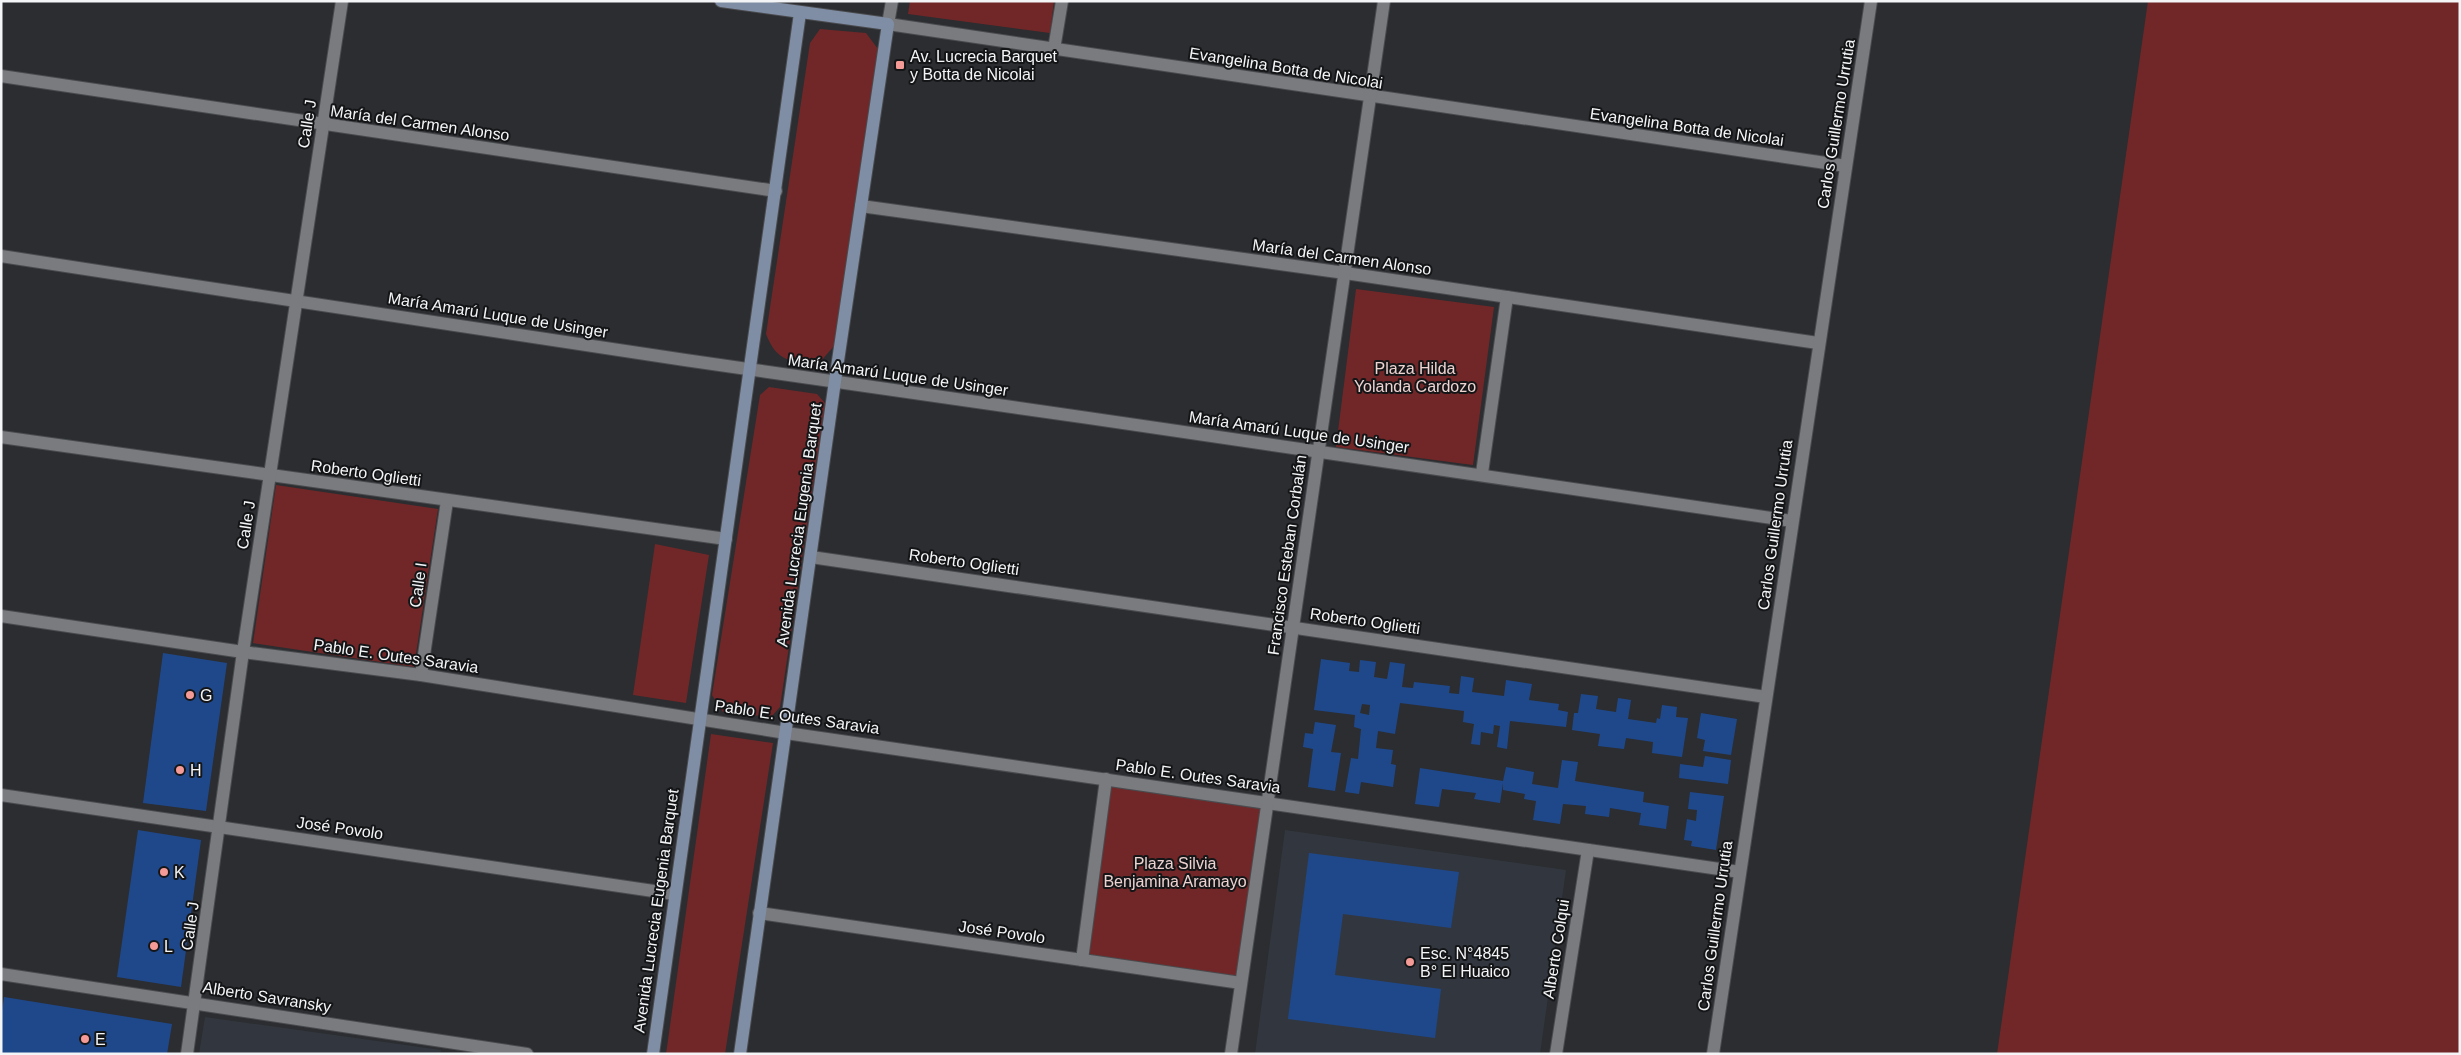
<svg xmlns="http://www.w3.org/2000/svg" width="2461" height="1055" viewBox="0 0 2461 1055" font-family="Helvetica,sans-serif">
<rect width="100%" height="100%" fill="#2b2d30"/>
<g fill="#32373f">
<path d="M1285 830 1566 870 1540 1054H1255Z"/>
<path d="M205 1017 441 1050 440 1054H199Z"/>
</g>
<g fill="#712728">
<path d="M910 1H1054L1050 33 908 14Z"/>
<path d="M2148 1H2460V1054H1997Z"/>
<path d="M820 29 866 33 878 49 834 346 820 362C791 361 778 364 766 334L810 43Z"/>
<path d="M1356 289 1494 307 1473 465 1336 447Z"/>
<path d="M769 387 817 394 825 403 780 707 771 717 723 712 712 695 760 395Z"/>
<path d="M276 485 438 509 414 667 253 643Z"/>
<path d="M655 544 709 555 686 703 633 695Z"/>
<path d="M711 734 773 743 725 1054H666Z"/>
<path d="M1106 779 1268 803 1241 983 1082 960Z"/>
</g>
<g fill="#1f488b" fill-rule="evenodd">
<path d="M163 653 227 663 206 811 143 803Z"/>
<path d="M1321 659 1350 663 1349 671 1359 672 1360 660 1376 662 1374 677 1387 679 1390 662 1405 664 1402 687 1413 688 1414 682 1450 686 1449 693 1459 694 1461 676 1474 678 1472 692 1504 696 1506 680 1532 684 1529 700 1559 704 1558 710 1568 712 1566 727 1510 721 1507 749 1497 747 1500 726 1494 725 1493 734 1481 732 1480 745 1471 744 1474 724 1463 722 1464 711 1400 703 1395 734 1378 731 1376 748 1393 750 1391 764 1396 765 1393 787 1361 782 1359 794 1345 792 1351 758 1358 759 1361 729 1354 727 1355 715 1314 710ZM1362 704 1370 705 1369 715 1360 713Z"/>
<path d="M1581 694 1598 696 1596 709 1616 712 1618 698 1631 700 1628 719 1656 723 1657 718 1660 719 1662 705 1677 707 1676 717 1688 718 1682 757 1652 753 1653 742 1626 738 1624 749 1598 746 1600 734 1572 730 1574 713H1578Z"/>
<path d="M1701 713 1737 719 1731 755 1703 751 1705 740 1697 738Z"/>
<path d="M1315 722 1336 725 1331 752 1341 753 1335 791 1308 787 1313 749 1303 747 1305 733 1313 734Z"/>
<path d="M1705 756 1731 760 1728 784 1679 778 1680 764 1703 767Z"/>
<path d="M1562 760 1578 762 1575 781 1644 792 1643 802 1669 806 1666 829 1639 825 1641 813 1610 808 1609 817 1585 814 1586 806 1563 804 1560 824 1533 820 1536 801 1524 799 1525 794 1503 790V783L1500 803 1474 799 1476 793 1442 789 1439 807 1415 804 1420 768 1503 781 1506 767 1534 772 1532 784 1558 788Z"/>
<path d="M1690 792 1724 796 1716 850 1691 846 1692 841 1684 840 1687 819 1696 821 1697 810 1688 809Z"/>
<path d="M138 830 201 840 181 987 117 977Z"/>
<path d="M1309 853 1459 872 1451 928 1343 914 1335 975 1441 989 1435 1038 1288 1019Z"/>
<path d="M4 997 172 1024 167 1054H1V1018Z"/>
</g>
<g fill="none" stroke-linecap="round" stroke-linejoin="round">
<defs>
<g id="street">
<path d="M892 1 888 24 1846 166"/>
<path d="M1054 49 1062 1"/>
<path d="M1 76 776 191"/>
<path d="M861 206 1345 273 1818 343"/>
<path d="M1 256C229 291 457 327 685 360 1054 414 1423 464 1792 521"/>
<path d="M1 437 726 539"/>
<path d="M1482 473 1507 297"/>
<path d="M811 557 1766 697"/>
<path d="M1 616 243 652 421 675 786 733 1740 872"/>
<path d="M421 675 447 501"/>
<path d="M1 795 674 894"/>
<path d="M759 913 1241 983"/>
<path d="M1082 960 1106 779"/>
<path d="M1 974 527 1054"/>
<path d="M187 1054 243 652 342 1"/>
<path d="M1231 1054 1384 1"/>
<path d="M1556 1054 1588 850"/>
<path d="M1713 1054 1871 1"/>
</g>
<g id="secondary">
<path d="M721 1 888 24 835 381 740 1054"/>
<path d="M653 1054 800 13"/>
</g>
</defs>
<use href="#street" stroke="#494b4e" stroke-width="14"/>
<use href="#secondary" stroke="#494b4e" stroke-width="14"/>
<use href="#street" stroke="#797b7f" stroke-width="12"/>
<use href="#secondary" stroke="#808ea5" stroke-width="12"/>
</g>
<g fill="#f59b97" stroke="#141517" stroke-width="2">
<rect x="895" y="60" width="10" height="10" rx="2.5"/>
<circle cx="190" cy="695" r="5"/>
<circle cx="180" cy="770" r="5"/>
<circle cx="164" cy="872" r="5"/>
<circle cx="154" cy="946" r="5"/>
<circle cx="1410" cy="962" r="5"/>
<circle cx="85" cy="1039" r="5"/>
</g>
<g text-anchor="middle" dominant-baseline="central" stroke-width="4" stroke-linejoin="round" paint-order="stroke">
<g font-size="16" fill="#f3f5f7" stroke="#141517" text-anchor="start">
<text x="910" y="56">Av. Lucrecia Barquet<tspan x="910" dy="18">y Botta de Nicolai</tspan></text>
<text x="200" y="695">G</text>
<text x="190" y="770">H</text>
<text x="174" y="872">K</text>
<text x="164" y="946">L</text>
<text x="1420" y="953">Esc. N°4845<tspan x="1420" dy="18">B° El Huaico</tspan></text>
<text x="95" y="1039">E</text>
</g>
<g font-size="16" fill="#f3f5f7" stroke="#141517">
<text transform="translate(1286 68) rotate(9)">Evangelina Botta de Nicolai</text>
<text transform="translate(420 123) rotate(8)">María del Carmen Alonso</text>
<text transform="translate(307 124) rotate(-81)">Calle J</text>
<text transform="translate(1836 124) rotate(-81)">Carlos Guillermo Urrutia</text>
<text transform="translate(1687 127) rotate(8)">Evangelina Botta de Nicolai</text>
<text transform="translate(1342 257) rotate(8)">María del Carmen Alonso</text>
<text transform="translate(498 315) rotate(9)">María Amarú Luque de Usinger</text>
<text transform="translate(898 375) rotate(8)">María Amarú Luque de Usinger</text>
<text transform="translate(1299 432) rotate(8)">María Amarú Luque de Usinger</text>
<text transform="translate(366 473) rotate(8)">Roberto Oglietti</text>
<text transform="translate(246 525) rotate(-81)">Calle J</text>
<text transform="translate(799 525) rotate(-82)">Avenida Lucrecia Eugenia Barquet</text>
<text transform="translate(1775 525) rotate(-82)">Carlos Guillermo Urrutia</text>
<text transform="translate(1287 555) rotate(-82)">Francisco Esteban Corbalán</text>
<text transform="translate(964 562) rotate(8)">Roberto Oglietti</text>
<text transform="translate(418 585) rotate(-82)">Calle I</text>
<text transform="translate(1365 621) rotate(8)">Roberto Oglietti</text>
<text transform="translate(396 656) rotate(8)">Pablo E. Outes Saravia</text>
<text transform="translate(797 717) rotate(8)">Pablo E. Outes Saravia</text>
<text transform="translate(1198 776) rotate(8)">Pablo E. Outes Saravia</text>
<text transform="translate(340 828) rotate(8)">José Povolo</text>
<text transform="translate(656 911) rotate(-82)">Avenida Lucrecia Eugenia Barquet</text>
<text transform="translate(190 926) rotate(-82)">Calle J</text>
<text transform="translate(1715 926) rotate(-82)">Carlos Guillermo Urrutia</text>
<text transform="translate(1002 932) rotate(8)">José Povolo</text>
<text transform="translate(1556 949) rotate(-81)">Alberto Colqui</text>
<text transform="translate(267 997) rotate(9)">Alberto Savransky</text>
</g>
<g font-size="16" fill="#eed3d1" stroke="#141517">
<text x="1415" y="368">Plaza Hilda<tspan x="1415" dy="18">Yolanda Cardozo</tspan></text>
<text x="1175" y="863">Plaza Silvia<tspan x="1175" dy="18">Benjamina Aramayo</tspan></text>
</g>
</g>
<rect width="2461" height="1055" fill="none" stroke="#f3f5f7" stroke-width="5"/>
</svg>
